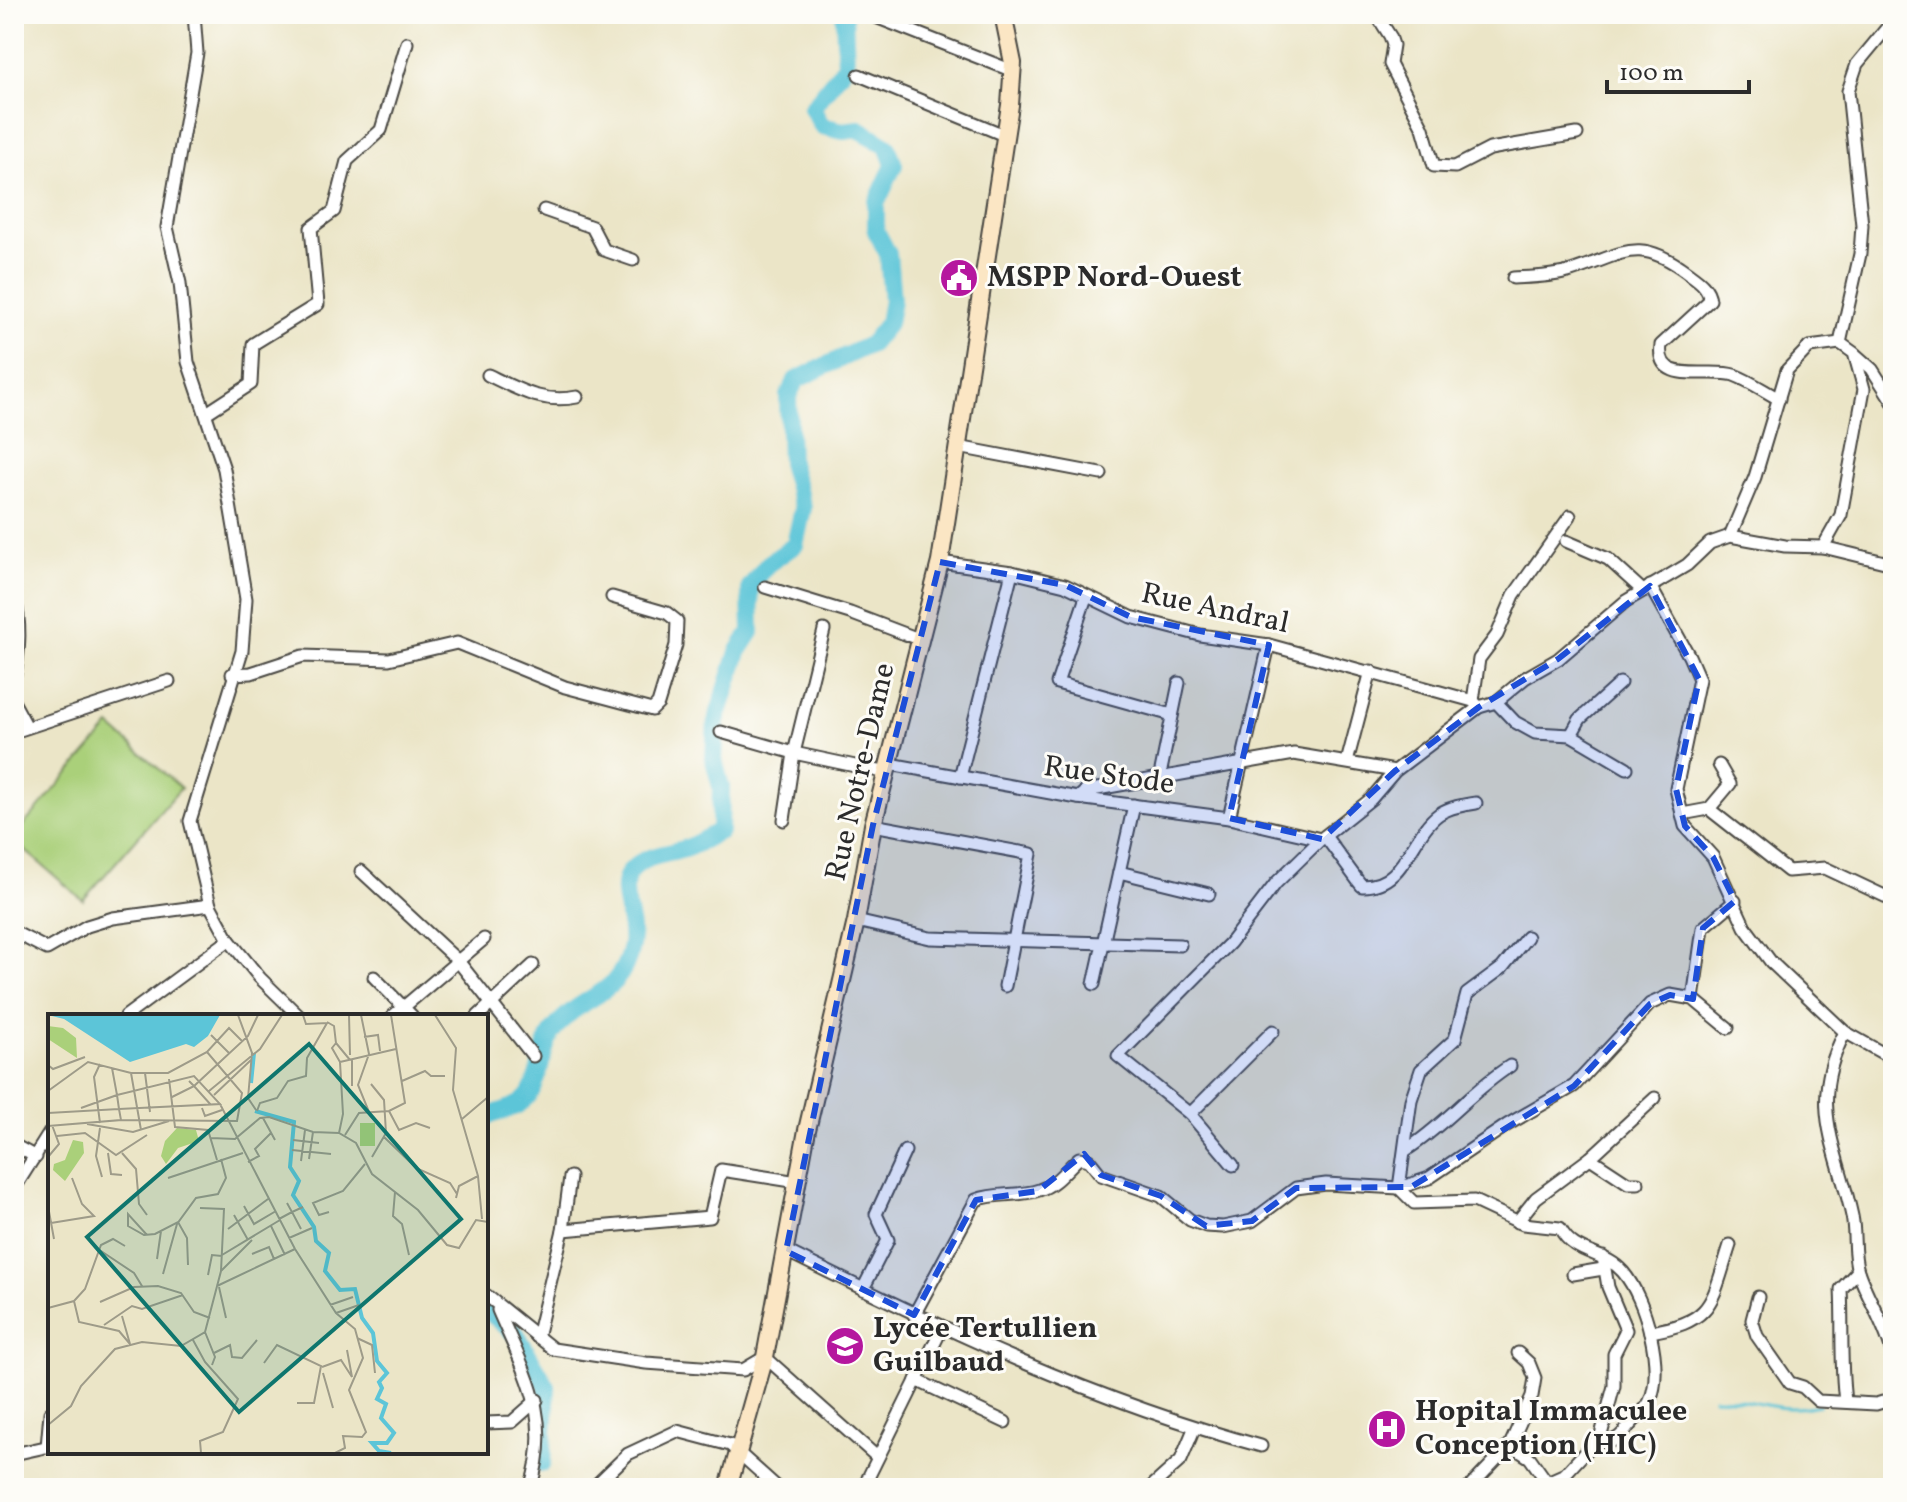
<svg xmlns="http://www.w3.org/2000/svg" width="1907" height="1502" viewBox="0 0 1907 1502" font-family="Vollkorn,serif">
<rect width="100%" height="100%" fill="#fdfcf7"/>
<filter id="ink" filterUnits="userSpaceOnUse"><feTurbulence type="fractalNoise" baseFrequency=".0125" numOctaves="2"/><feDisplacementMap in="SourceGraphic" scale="16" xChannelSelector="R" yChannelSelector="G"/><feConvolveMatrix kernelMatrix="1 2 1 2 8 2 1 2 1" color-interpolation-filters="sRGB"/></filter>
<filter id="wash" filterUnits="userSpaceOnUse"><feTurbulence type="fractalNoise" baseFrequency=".006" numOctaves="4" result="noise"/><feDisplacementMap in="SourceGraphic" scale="32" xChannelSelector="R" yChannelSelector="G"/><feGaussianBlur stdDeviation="1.8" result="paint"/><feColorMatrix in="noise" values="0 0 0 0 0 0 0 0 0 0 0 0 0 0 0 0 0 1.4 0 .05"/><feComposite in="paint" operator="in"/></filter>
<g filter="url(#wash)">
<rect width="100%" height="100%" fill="#ebe5c7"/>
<path fill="#aad07a" stroke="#6a7e52" stroke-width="2" d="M110 726 181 788 83 900 14 841V836Z"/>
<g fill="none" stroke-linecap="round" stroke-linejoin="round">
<path stroke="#5cc5d8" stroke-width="3" d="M1714 1398C1755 1397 1775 1415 1819 1405"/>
<g stroke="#5cc5d8" stroke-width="18">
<path d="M486 1117C500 1111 520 1108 529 1095 542 1076 540 1047 556 1027 583 993 621 998 631 946 635 922 618 891 628 875 640 854 668 855 687 848 699 843 709 836 720 831L721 787 714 760 716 722 738 652 751 632 750 587 768 564 795 545 803 508 790 463 788 396 796 380 871 344 888 323 892 300 888 254 876 231V204L894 165 887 146 859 129 843 131 822 126 812 108 846 65 844 14"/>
<path d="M486 1309 517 1335 547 1387 542 1463"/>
</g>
</g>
</g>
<g filter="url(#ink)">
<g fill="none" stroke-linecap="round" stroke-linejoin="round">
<defs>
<g id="street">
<path d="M194 14 197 53 167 227 180 283 188 362 224 469 246 599 242 651 190 821 210 905 229 940 260 978 299 1016"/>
<path d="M868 14 1013 71"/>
<path d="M1376 14 1390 36 1393 45 1390 64 1423 128 1434 166 1455 167 1490 149 1577 134"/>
<path d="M859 75 1004 135"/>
<path d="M544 210 592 227 604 250 633 260"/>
<path d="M1513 278C1531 277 1550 277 1568 272 1623 255 1636 234 1687 272 1698 280 1708 286 1710 300L1661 345C1655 387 1710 367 1734 375 1750 381 1764 391 1779 399"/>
<path d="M1855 354 1872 369 1893 402"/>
<path d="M488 375C519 390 543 404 577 397"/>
<path d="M208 412 251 384 253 344 318 304 311 228 334 211 347 161 381 130 407 43"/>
<path d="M958 447 1101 474"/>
<path d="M1730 536 1755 477 1787 370 1809 347 1840 343"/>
<path d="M1566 541 1608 559 1643 591"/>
<path d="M1823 547 1841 515 1864 389 1854 353 1840 343 1860 254 1862 225 1848 91 1857 64 1886 29 1893 26"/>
<path d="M940 562 1012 572 1065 585 1131 617 1200 635 1269 645 1473 701 1479 707"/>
<path d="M1650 586 1689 656 1699 679 1676 789 1685 826 1713 857 1745 927 1771 962 1845 1032 1893 1059"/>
<path d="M765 587 850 613 921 640"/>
<path d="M14 593C21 623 20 648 14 679"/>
<path d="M1086 597 1057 683 1172 715"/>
<path d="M232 674 251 673 303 656 389 659 457 643 565 687 652 710 658 704 676 645 677 621 667 613 612 597"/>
<path d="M1473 701 1479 659 1497 635 1514 595 1570 516"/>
<path d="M1496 702 1515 722 1535 733 1571 735 1627 768"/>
<path d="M14 703 27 727"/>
<path d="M14 732 169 681"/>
<path d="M721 732 794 753 824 630"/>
<path d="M1571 735 1580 719 1620 683"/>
<path d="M1347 762 1371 671"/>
<path d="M890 764 1078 798 1229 818 1321 839"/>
<path d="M1160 775 1179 683"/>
<path d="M960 777 1012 572"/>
<path d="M1078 798 1086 791 1294 754 1395 771"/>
<path d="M1709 809 1730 784 1719 765"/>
<path d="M1682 814 1709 809 1788 871 1825 868 1893 900"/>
<path d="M1229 818 1269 645"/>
<path d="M784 820 794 753 888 773"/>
<path d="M873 825 1031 854 1005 986"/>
<path d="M1325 836 1358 881 1362 886C1406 887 1410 835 1439 814 1450 807 1463 805 1476 803"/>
<path d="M361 871 458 961 533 1056"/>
<path d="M1119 872 1209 894"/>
<path d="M856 921 930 938 1180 945"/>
<path d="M14 932 47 949 87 926 113 918 210 905"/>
<path d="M1527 937 1502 968 1467 994 1455 1039 1421 1070 1411 1100 1399 1188 1414 1203 1474 1201 1523 1224 1560 1228C1574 1256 1604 1250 1623 1272 1646 1299 1664 1367 1650 1401 1646 1410 1637 1417 1630 1425 1622 1434 1619 1440 1607 1442L1601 1435 1614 1386V1354L1626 1330 1608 1287 1603 1257"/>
<path d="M374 977 412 1016"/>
<path d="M1094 984 1134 805"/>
<path d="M1693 999 1703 928 1735 901"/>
<path d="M126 1016 229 940"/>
<path d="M393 1016 484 939"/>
<path d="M478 1016 533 965"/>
<path d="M1845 1032C1807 1105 1837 1146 1852 1216 1856 1235 1852 1252 1858 1271 1868 1300 1886 1325 1893 1356"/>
<path d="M1190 1114 1273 1031"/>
<path d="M14 1145 36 1157"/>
<path d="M1406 1150C1444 1126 1472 1090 1510 1066"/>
<path d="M1590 1158 1628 1183H1638"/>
<path d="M1233 1165 1190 1114 1118 1056 1230 943 1276 883 1321 839 1371 799 1395 771 1479 707 1496 702 1525 678 1558 659 1626 601 1687 565 1710 543 1730 536 1785 546 1823 547 1893 564"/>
<path d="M14 1189 50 1132"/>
<path d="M1517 1222 1536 1198 1590 1158 1655 1098"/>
<path d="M563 1230 710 1217 721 1170 798 1182"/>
<path d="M786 1251C939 1327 1096 1402 1261 1446"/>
<path d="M1573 1274 1603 1269"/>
<path d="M863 1289 888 1240 876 1214 905 1151"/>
<path d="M486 1295 553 1349 646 1363 743 1370 765 1357 877 1457"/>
<path d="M1758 1297 1752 1320 1757 1336 1790 1383 1803 1387 1818 1401 1876 1404 1893 1399"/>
<path d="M498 1310C525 1373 554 1418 530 1488"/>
<path d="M914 1315 976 1200C997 1192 1019 1197 1039 1190 1056 1185 1066 1169 1079 1158L1089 1160 1101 1175 1161 1196 1190 1220 1206 1226 1223 1227 1252 1221 1296 1188 1326 1184 1399 1188 1429 1178 1507 1125 1574 1086 1650 1004 1670 995 1693 999 1728 1028"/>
<path d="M1650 1332C1715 1321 1711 1303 1730 1245"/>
<path d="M537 1337 563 1230 570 1177"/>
<path d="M916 1380 1005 1422"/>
<path d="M1845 1401C1840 1363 1843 1327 1841 1289L1858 1271"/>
<path d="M486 1423 512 1422 537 1400"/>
<path d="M1510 1445 1530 1458 1547 1482 1565 1474 1601 1435"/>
<path d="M47 1447 50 1413"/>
<path d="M14 1454 50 1446"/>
<path d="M593 1488 628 1454 677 1431 730 1445 778 1488"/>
<path d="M863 1488 942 1328"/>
<path d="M1150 1488 1181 1460 1194 1429"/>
<path d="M1469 1488 1510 1445 1532 1396 1535 1378 1529 1363 1518 1353"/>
</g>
<path id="secondary" d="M728 1488 765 1357 807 1130 856 921 873 825 940 562 1010 105 1013 63 1003 14"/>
</defs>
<use href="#street" stroke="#484742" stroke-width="15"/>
<use href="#secondary" stroke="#484742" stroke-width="20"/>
<use href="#street" stroke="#fff" stroke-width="11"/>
<use href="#secondary" stroke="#fbe6c4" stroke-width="16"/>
</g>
</g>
<path fill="#1d4ed8" fill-opacity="0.2" stroke="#1d4ed8" stroke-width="6" stroke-dasharray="16 10" stroke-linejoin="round" d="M940 562 1065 585 1131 617 1269 645 1229 818 1322 839 1395 771 1479 707 1558 659 1650 586 1699 679 1676 789 1685 826 1713 857 1735 901 1703 928 1693 999 1670 995 1650 1004 1574 1086 1411 1187 1296 1188 1252 1221 1206 1226 1161 1196 1101 1175 1084 1154 1038 1191 976 1200 914 1315 786 1251 873 825Z"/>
<defs>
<symbol id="civic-disc" viewBox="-11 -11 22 22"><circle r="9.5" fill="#b5179e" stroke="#fdfcf7"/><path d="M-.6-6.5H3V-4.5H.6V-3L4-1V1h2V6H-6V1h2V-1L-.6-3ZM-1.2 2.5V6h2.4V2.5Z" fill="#fff"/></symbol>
<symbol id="school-disc" viewBox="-11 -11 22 22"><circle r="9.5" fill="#b5179e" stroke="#fdfcf7"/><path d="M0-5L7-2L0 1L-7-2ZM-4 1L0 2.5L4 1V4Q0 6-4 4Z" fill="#fff"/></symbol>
<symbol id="hospital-disc" viewBox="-11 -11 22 22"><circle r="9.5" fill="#b5179e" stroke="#fdfcf7"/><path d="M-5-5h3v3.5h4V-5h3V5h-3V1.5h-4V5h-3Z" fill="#fff"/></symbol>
</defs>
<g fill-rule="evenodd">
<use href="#civic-disc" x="937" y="256" width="44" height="44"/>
<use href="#school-disc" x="823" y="1324" width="44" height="44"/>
<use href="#hospital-disc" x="1365" y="1407" width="44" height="44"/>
</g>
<g text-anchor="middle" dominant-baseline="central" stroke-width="6" stroke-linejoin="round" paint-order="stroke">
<g font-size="30" font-weight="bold" fill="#2b2b2b" stroke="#fdfcf7" text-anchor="start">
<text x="987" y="278">MSPP Nord-Ouest</text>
<text x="873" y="1329">Lycée Tertullien<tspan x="873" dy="34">Guilbaud</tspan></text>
<text x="1415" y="1412">Hopital Immaculee<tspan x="1415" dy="34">Conception (HIC)</tspan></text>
</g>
<g font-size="30" fill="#2b2b2b" stroke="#fdfcf7">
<text transform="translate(1215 609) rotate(12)">Rue Andral</text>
<text transform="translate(861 772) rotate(-77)">Rue Notre-Dame</text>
<text transform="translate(1109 776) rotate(8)">Rue Stode</text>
</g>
</g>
<g transform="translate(48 1014)">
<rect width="440" height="440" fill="#ebe5c7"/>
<path d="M0 12 15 14 28 24 29 44 0 25ZM312 109H327V132H312ZM129 114 148 116 151 127 130 134 118 150 113 142 117 127ZM25 126 35 128 36 139 17 167 5 156 6 150 17 146Z" fill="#aad07a"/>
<path d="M0 1H172L160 22 146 33 138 30 82 48 16 5Z" fill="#5cc5d8"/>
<path fill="none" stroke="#5cc5d8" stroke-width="4" d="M203 69 206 39M207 97 246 108 242 153 251 167 245 181 266 213 268 227 281 239 277 257 292 276 307 275 314 304 325 319 329 347 339 359 331 368 334 374 329 385 338 390 333 404 346 419 339 429H324L331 437 343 439"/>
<path fill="none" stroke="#9e9b89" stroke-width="2" d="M190 1 204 39 200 84 208 96M301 1 302 41M313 1 321 40 310 71 321 98M387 1 408 34 405 76 430 162 434 205M279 8 286 12 288 29 302 46M163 21 181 39M316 23 330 21 332 37M288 29 284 34 292 48 295 100 291 119M292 48 348 35M0 51 5 55 37 43M83 59 93 116M97 59 102 98M121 65 127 113 160 116 169 146M141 67 146 72 200 22 210 1M354 67 377 57 383 62H397M323 70 336 86 338 119 324 143M304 72V46M0 77 40 48 83 59H120L159 38 181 14 194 27M161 77 212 35 234 1M166 81 203 46M124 83 146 72 163 91M172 90 247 235 288 299 307 315 315 344 301 376 318 418 314 423 295 422 297 434 287 439M33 94 69 81 64 54M154 94 157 102 174 96M209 97 212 89 229 84 240 67 258 62 259 44 279 9 258 10 255 1M341 97 351 116 368 109 382 114M0 99 71 95M215 104 227 126M414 105 440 83M73 106 189 107 194 79 159 38M52 109 46 63 52 50M39 110 85 118 121 107M0 112 73 106 71 95 69 81 146 62 172 90 71 95M52 114 48 142 54 163M297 121 311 99 341 97 357 89 343 1M9 122 37 119 68 141 99 121M336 123 368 154 402 169 409 180M163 124 187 125 212 104 221 103 265 118 291 119 308 129 324 160 370 196 399 231 411 234 428 206 440 208M245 126 271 129M244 136 283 140M60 139 63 160 74 161M74 139 88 155 91 190 99 201M0 143 11 130 4 111M261 145 265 118M253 147 257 116M200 148 211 142 207 135 223 119M120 164 195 139M347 178 345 202 354 210 361 241M408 184 411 172 430 162M0 192 6 225M196 192 206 210 228 197M281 198 271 201 265 189 295 177 317 150M186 201 200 226M231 205 244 198 239 189M3 209 46 202 34 190 24 164M223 212 237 241M180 215 220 185M253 215 244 198 255 193M99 221 80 200V212L96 221 107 220 130 208 139 224 140 251M241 224 264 214M50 235 86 259 94 272M204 240 221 233 226 245M174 241 232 206M109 245 113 217M173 257 204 226M115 260 129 210 148 184 170 180 178 164 173 145M160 261 164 241 174 242M169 272 247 235M171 273 178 304M26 287 31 308 71 317 82 330M52 288 86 273 110 272 133 279 146 298 162 304M282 291 305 283M0 294 26 287 37 275 53 231 65 225 77 232M288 299 311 291M74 302 82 330M56 311 84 292 94 295 135 281M157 318 167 343 164 351M309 324 324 331 327 359M145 326 157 348 190 385 175 418 152 427 153 439M166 339 182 331 184 343 194 344 209 326M216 349 229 331 273 352 266 389H249M274 353 293 346 304 363 299 336M275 359 285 394M0 411 23 392 33 372 67 335 94 328 133 332 157 318 173 257 176 195 152 194"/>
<path fill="#0f766e" fill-opacity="0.15" stroke="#0f766e" stroke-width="4" d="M261 30 413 205 191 398 39 223Z"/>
<rect width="440" height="440" fill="none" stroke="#2b2b2b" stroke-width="4"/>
</g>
<rect width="1907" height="1502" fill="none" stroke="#fdfcf7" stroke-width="48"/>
<path d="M1607 80v12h142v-12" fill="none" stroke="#2b2b2b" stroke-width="4"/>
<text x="1619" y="80" font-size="24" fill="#2b2b2b" stroke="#fdfcf7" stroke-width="6" paint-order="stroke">100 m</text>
</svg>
